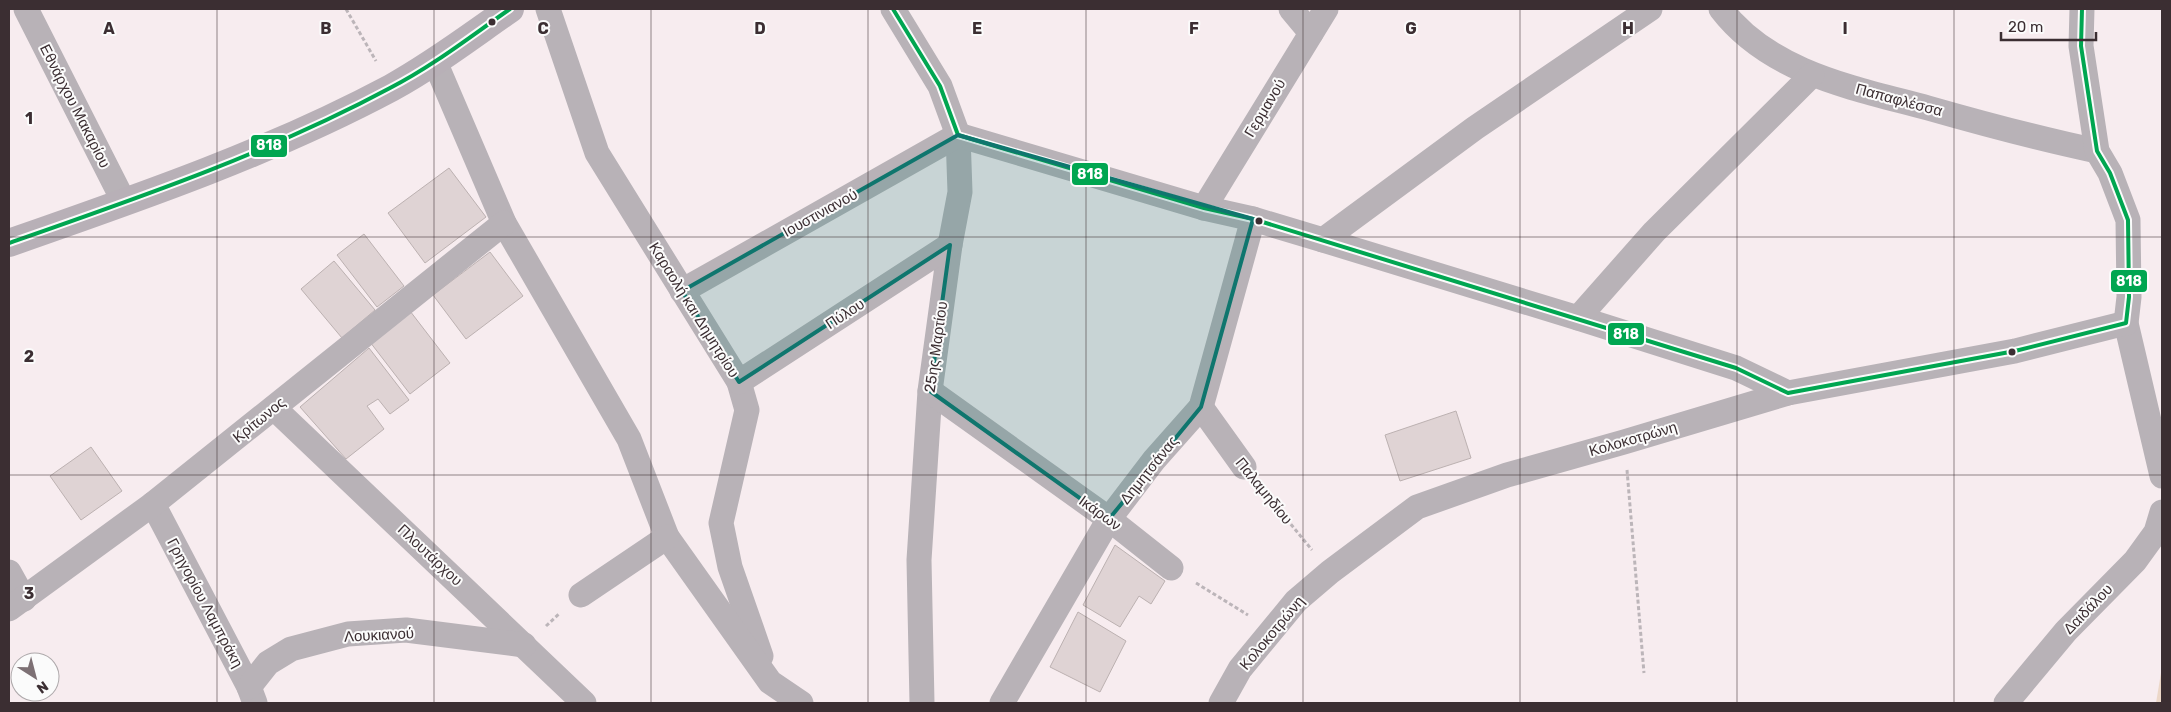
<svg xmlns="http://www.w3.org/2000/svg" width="2171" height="712" viewBox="0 0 2171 712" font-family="Rubik,sans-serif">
<rect width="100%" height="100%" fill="#f7ecef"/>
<path fill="#ecd7c8" d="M2162 667V703H2156Z"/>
<g fill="#dfd3d4" stroke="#bcb1b1">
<path d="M449 168 486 217 425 263 388 213Z"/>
<path d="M364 234 404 286 377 307 337 255Z"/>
<path d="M490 252 523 296 466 339 433 295Z"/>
<path d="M334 261 375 310 342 338 301 289Z"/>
<path d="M410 311 450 363 410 394 370 342Z"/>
<path d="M369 348 409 400 390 414 378 399 367 406 384 429 346 459 300 407Z"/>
<path d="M1456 411 1471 458 1400 481 1385 435Z"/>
<path d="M91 447 122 491 81 520 50 476Z"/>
<path d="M1115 545 1165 581 1151 604 1139 596 1120 627 1083 605Z"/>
<path d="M1078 612 1126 641 1100 692 1050 667Z"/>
</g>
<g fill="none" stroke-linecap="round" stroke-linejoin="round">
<g stroke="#bcb5b9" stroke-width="3" stroke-dasharray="4 2.5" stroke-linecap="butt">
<path d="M346 9 376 61"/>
<path d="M1627 470 1644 673"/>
<path d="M1262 489 1312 550"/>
<path d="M1196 583 1248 615"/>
<path d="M546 626 560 613"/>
</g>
<g stroke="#b8b2b7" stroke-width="25">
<path d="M26 9 124 202"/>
<path d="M548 9 597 153 739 382 747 410 721 523 730 567 761 656"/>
<path d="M893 9 940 86 958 135 960 192 950 245 930 391 919 560 922 703"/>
<path d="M1291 9 1311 33"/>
<path d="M1721 9C1770 73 1854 88 1928 108 1984 124 2040 139 2097 151"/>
<path d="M2082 9 2081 46 2097 151 2110 173 2128 220 2129 297 2126 323 2162 476"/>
<path d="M435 62 504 223 629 439 667 537 770 682 801 703"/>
<path d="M958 135 1204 208 1253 219 1323 240 1578 318 1736 368 1788 393"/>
<path d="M1204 208 1326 9"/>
<path d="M1323 240 1475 128 1650 9"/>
<path d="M682 291 958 135"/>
<path d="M1578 318 1654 232 1812 75"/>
<path d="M739 382 950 245"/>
<path d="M930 391 1109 519 1171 568"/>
<path d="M1201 407 1244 467"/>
<path d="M274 408 584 703"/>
<path d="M153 504 249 687 255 703"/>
<path d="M9 572 24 599"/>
<path d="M581 595 667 537"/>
<path d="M9 609 153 504 504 223"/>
<path d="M249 687 268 663 291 649 348 634 406 630 524 645"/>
<path d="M1002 703 1109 519 1154 460 1201 407 1253 219"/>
<path d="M1221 703 1240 669 1296 601 1330 572 1417 507 1507 475 1624 442 1788 393 2015 351 2126 323"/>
<path d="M2006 703 2066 631 2135 561 2156 532 2162 512"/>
</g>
<path stroke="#b8b0b7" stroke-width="28" d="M9 243C138 198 269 153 391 88 433 65 471 36 510 9"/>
<defs>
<g id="bus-1">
<path d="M893 9 940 86 958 135 1204 208 1253 219 1736 368 1788 393 2015 351 2126 323 2129 297 2128 220 2110 173 2097 151 2081 46 2082 9"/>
<path d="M9 243C138 198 269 153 390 88 433 66 471 36 510 9"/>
</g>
</defs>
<use href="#bus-1" stroke="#fbfbfb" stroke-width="8"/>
<use href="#bus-1" stroke="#00a651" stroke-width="4"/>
</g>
<path fill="#0f766e" fill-opacity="0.2" stroke="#0f766e" stroke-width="4" stroke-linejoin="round" d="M958 135 1253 219 1201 407 1109 519 930 391 950 245 739 382 682 291Z"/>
<path fill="none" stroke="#3b2e32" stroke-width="1" stroke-opacity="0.55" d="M217 9V703M434 9V703M651 9V703M868 9V703M1086 9V703M1303 9V703M1520 9V703M1737 9V703M1954 9V703M9 237H2162M9 475H2162"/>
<g fill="#3b2e32" stroke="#fbfbfb" stroke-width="2">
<circle cx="492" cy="22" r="4.5"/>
<circle cx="1259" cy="221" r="4.5"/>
<circle cx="2012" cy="352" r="4.5"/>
</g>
<g text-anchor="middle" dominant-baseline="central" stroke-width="4" stroke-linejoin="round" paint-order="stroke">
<g font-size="15" fill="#3b2e32" stroke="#fbfbfb">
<text transform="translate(1899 100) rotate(15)">Παπαφλέσσα</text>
<text transform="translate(75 106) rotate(63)">Εθνάρχου Μακαρίου</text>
<text transform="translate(1265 108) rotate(-59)">Γερμανού</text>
<text transform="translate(820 213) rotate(-29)">Ιουστινιανού</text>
<text transform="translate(694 310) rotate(58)">Καραολή και Δημητρίου</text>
<text transform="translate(845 314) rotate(-33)">Πύλου</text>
<text transform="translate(936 347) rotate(-82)">25ης Μαρτίου</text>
<text transform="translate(259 420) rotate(-39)">Κρίτωνος</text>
<text transform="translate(1633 439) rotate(-16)">Κολοκοτρώνη</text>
<text transform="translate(1149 470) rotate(-51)">Δημητσάνας</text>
<text transform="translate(1264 491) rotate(51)">Παλαμηδίου</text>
<text transform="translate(1100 513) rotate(36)">Ικάρων</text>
<text transform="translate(430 555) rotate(43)">Πλουτάρχου</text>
<text transform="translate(205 603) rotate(62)">Γρηγορίου Λαμπράκη</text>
<text transform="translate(2088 609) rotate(-46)">Δαιδάλου</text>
<text transform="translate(1272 633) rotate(-50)">Κολοκοτρώνη</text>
<text transform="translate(379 635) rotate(-3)">Λουκιανού</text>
</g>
</g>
<g font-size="16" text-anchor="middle" font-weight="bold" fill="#3b2e32" stroke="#fbfbfb" stroke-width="4" stroke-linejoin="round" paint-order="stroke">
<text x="109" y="34">A</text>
<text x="326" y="34">B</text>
<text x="543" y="34">C</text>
<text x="760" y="34">D</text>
<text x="977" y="34">E</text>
<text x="1194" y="34">F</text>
<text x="1411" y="34">G</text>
<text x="1628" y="34">H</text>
<text x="1845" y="34">I</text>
<text x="29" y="124">1</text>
<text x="29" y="362">2</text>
<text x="29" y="599">3</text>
</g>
<g stroke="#fbfbfb" stroke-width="2">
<rect x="250" y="134" width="38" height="24" rx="5" fill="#00a651"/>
<rect x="1071" y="162" width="38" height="24" rx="5" fill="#00a651"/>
<rect x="2110" y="269" width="38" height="24" rx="5" fill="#00a651"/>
<rect x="1607" y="322" width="38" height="24" rx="5" fill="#00a651"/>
</g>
<g font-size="14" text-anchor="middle" font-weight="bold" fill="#fff">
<text x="269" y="150">818</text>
<text x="1090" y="179">818</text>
<text x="2129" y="286">818</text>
<text x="1626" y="339">818</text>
</g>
<rect width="2171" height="712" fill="none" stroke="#3b2e32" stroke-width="20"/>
<g transform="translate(35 677) rotate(144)"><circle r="24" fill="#fbfbfb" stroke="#aea9ab"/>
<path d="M0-4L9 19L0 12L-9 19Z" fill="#7d7074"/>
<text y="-8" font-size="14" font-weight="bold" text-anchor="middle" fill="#3b2e32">N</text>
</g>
<path d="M2001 32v8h95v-8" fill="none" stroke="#3b2e32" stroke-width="2.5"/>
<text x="2008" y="32" font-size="15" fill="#3b2e32" stroke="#fbfbfb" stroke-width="4" paint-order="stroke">20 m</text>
</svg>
